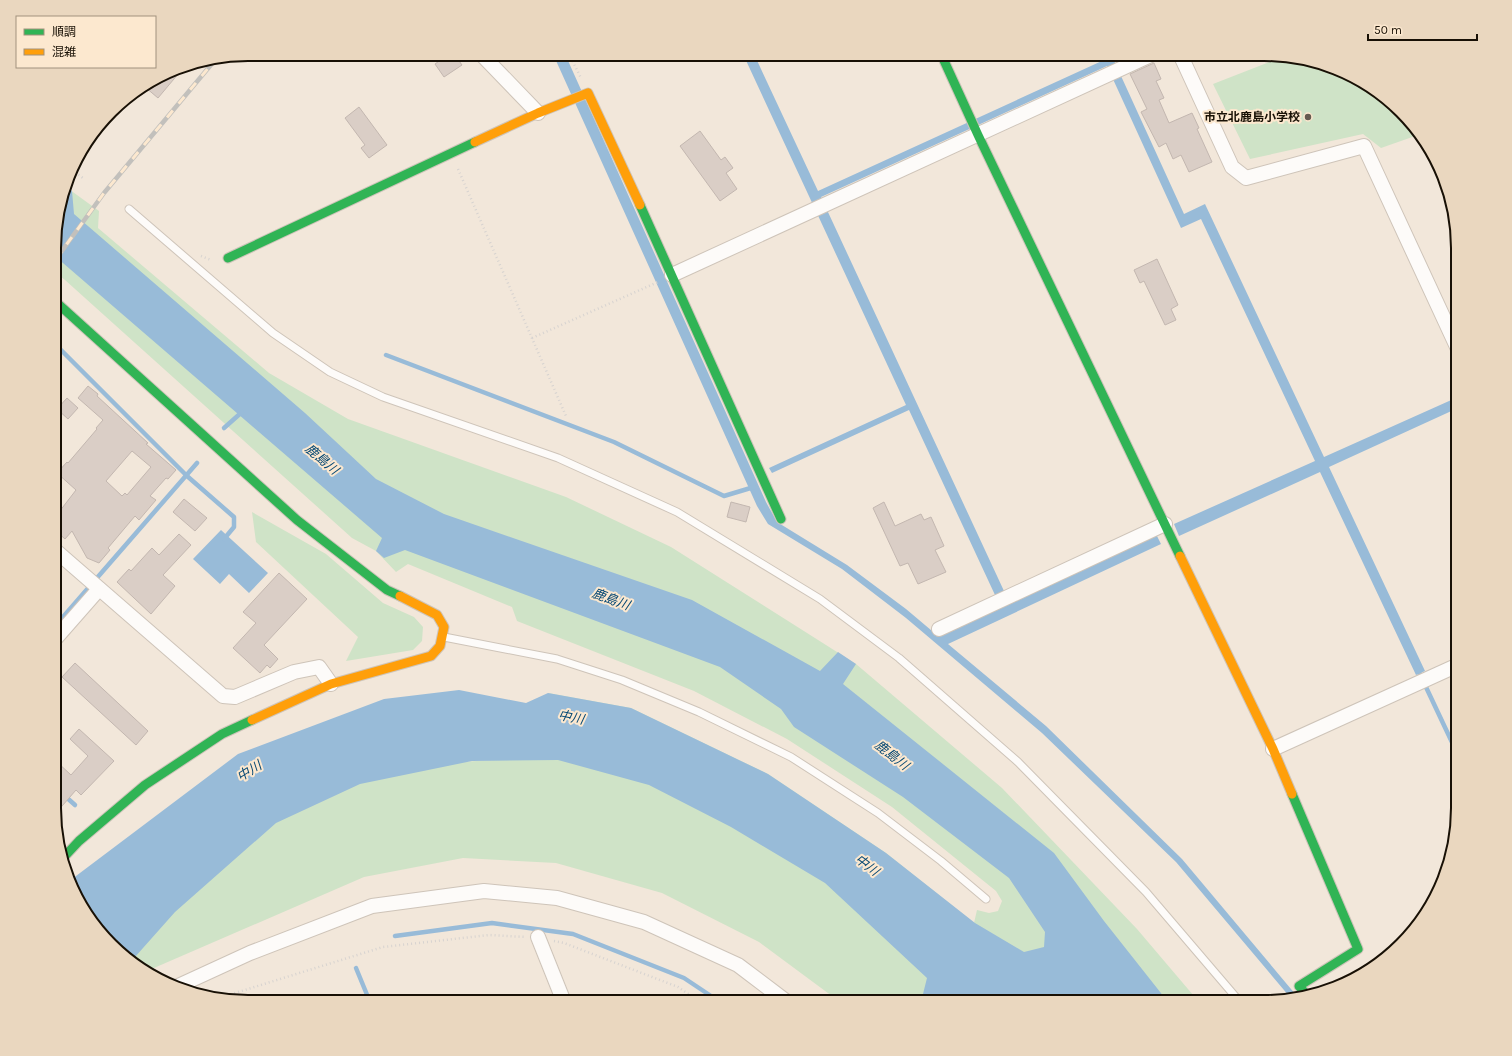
<svg xmlns="http://www.w3.org/2000/svg" width="1512" height="1056" viewBox="0 0 1512 1056" font-family="Karla,'Noto Sans JP',sans-serif">
<rect width="100%" height="100%" fill="#f2e7da"/>
<g fill="#cfe3c7">
<path d="M1285 56 1327 64 1382 94 1418 135 1381 148 1363 134 1250 159 1213 84Z"/>
<path d="M66 187 99 211 98 228 269 373 348 419 566 497 671 547 856 664 1002 788 1137 929 1199 1002H1155L840 706 366 486 58 214Z"/>
<path d="M56 241 388 525 717 649 1036 881 1124 1002H1051L548 693 631 708 768 774 886 853 974 923 977 910 989 913 998 911 1002 901 996 891 892 807 787 739 694 691 517 621 512 607 408 564 396 572 376 551 352 538 65 280 56 273Z"/>
<path d="M252 512 326 554 383 603 414 617 423 627 422 641 413 650 346 661 358 637 256 542Z"/>
<path d="M655 750 1005 1002H840L759 942 662 893 556 863 463 858 364 877 147 971 130 962 86 912 149 851 296 772Z"/>
</g>
<g fill="#98bbd8">
<path d="M553 54H565L766 502 777 522 847 565 906 609 938 636 1156 534 1161 544 948 644 1046 726 1182 859 1296 995 1289 996 1176 862 1042 733 906 618 842 569 768 524 757 506Z"/>
<path d="M743 54H754L818 191 1104 60 1102 54H1111L1184 214 1205 204 1324 457 1458 397V408L1329 467 1425 671 1416 675 1320 472 1179 536 1174 524 1315 461 1201 219 1181 228 1107 66 821 197 1004 591 995 595 909 410 772 473 769 468 906 405Z"/>
<path d="M66 187 72 191 74 214 305 413 376 479 444 514 692 600 820 671 838 652 856 664 843 684 1054 853 1104 921 1168 1002H921L927 978 825 883 731 827 649 785 558 760 472 761 360 784 276 823 175 912 135 957 129 960 80 905 71 880 72 879 238 754 384 699 459 690 526 703 548 693 631 708 768 774 886 853 975 923 1024 952 1044 947 1045 932 1009 878 903 797 794 727 781 709 720 667 405 550 384 558 376 551 382 538 56 257V223Z"/>
<path d="M221 530 268 573 249 593 229 574 220 584 193 559Z"/>
</g>
<g fill="none" stroke-linecap="round" stroke-linejoin="round">
<g stroke="#98bbd8" stroke-width="4.5">
<path d="M56 345 187 476 234 517V527L224 539"/>
<path d="M386 355 614 442 724 496 754 487"/>
<path d="M224 428 242 412"/>
<path d="M56 625 197 463"/>
<path d="M1417 668 1458 755"/>
<path d="M56 788 75 805"/>
<path d="M395 936 492 923 573 934 684 978 720 1002"/>
<path d="M356 968 370 1002"/>
</g>
</g>
<g fill="#dacec6" stroke="#c3b7b0" fill-rule="evenodd">
<path d="M449 54H454L462 65 444 77 435 64Z"/>
<path d="M1154 63 1161 79 1156 81 1164 98 1159 100 1169 123 1192 113 1199 128 1197 129 1212 162 1189 172 1181 155 1173 159 1166 143 1159 147 1141 112 1147 109 1130 74Z"/>
<path d="M184 67 158 98 145 87 174 69Z"/>
<path d="M359 107 387 145 369 158 361 148 365 145 345 118Z"/>
<path d="M700 131 721 160 725 157 733 168 726 173 737 189 720 201 680 146Z"/>
<path d="M1157 259 1178 305 1171 309 1176 320 1165 325 1144 281 1140 283 1134 270Z"/>
<path d="M88 386 98 394 97 396 148 443 146 444 176 470 168 479 166 478 150 496 156 500 139 520 135 516 108 548 110 550 99 563 87 558 72 531 65 539 56 531V516L76 490 57 473 67 462 68 463 97 429 96 428 103 420 78 398ZM132 451 151 467 127 495 125 493 122 496 106 481Z"/>
<path d="M67 398 78 408 68 419 57 409Z"/>
<path d="M184 499 207 518 195 531 173 512Z"/>
<path d="M731 502 750 507 746 522 727 517Z"/>
<path d="M884 502 895 526 921 514 924 520 931 517 944 546 935 550 946 572 918 584 908 563 900 566 873 508Z"/>
<path d="M179 534 191 545 163 575 175 586 151 614 117 582 129 569 131 571 152 548 159 555Z"/>
<path d="M279 573 307 599 264 645 278 659 270 668 267 665 260 673 233 648 256 623 243 612Z"/>
<path d="M75 663 148 731 136 745 62 677Z"/>
<path d="M79 729 114 761 81 795 76 790 56 813V761L71 775 88 756 70 739Z"/>
</g>
<g fill="none" stroke-linecap="round" stroke-linejoin="round">
<defs>
<g id="lane">
<path d="M129 209 273 333 330 372 383 397 558 458 677 512 820 599 899 658 1018 762 1146 892 1240 1002"/>
<path d="M444 637 557 659 622 680 699 712 791 757 878 813 941 861 986 899"/>
</g>
<g id="street">
<path d="M481 54 538 113"/>
<path d="M1180 54 1232 167 1246 178 1364 146 1458 349"/>
<path d="M672 275 1153 54"/>
<path d="M56 551 223 696 235 697 294 672 319 667 331 684"/>
<path d="M939 629 1165 524"/>
<path d="M56 638 99 589"/>
<path d="M1273 749 1458 665"/>
<path d="M538 937 564 1002"/>
<path d="M176 987 250 953 372 906 484 891 557 898 644 922 738 965 787 1002"/>
</g>
<g id="fast">
<path d="M941 54 978 135 1180 556"/>
<path d="M640 205 781 519"/>
<path d="M228 258 475 142"/>
<path d="M56 302 297 520 387 590 400 596"/>
<path d="M1292 794 1358 949 1299 986 1305 993"/>
<path d="M64 857 79 841 145 785 222 734 252 720"/>
</g>
<g id="slow">
<path d="M475 142 538 113 588 93 640 205"/>
<path d="M1180 556 1273 749 1292 794"/>
<path d="M252 720 331 684 431 656 440 646 444 627 437 615 400 596"/>
</g>
</defs>
<use href="#lane" stroke="#cec4b9" stroke-width="9"/>
<use href="#street" stroke="#cec4b9" stroke-width="16"/>
<use href="#fast" stroke="#cec4b9" stroke-width="11"/>
<use href="#slow" stroke="#cec4b9" stroke-width="11"/>
<g stroke="#d7d3d0" stroke-width="2.5" stroke-dasharray="1 3" stroke-linecap="butt">
<path d="M569 54 581 78"/>
<path d="M458 169 566 416"/>
<path d="M72 170 83 178"/>
<path d="M201 256 211 260"/>
<path d="M532 338 658 282"/>
<path d="M554 941 564 943 678 987 700 1002"/>
<path d="M219 998 383 947 489 935 526 937"/>
</g>
<use href="#lane" stroke="#fdfbf9" stroke-width="7"/>
<use href="#street" stroke="#fdfbf9" stroke-width="14"/>
<use href="#fast" stroke="#30b455" stroke-width="9"/>
<use href="#slow" stroke="#ff9f0a" stroke-width="9"/>
<defs>
<path id="rail" d="M56 259 104 193 215 60"/>
</defs>
<use href="#rail" stroke="#c2c0bc" stroke-width="4.5"/>
<use href="#rail" stroke="#fce8cf" stroke-width="3" stroke-dasharray="9" stroke-linecap="butt"/>
</g>
<circle fill="#645b50" stroke="#fce8cf" stroke-width="1.5" cx="1308" cy="117" r="4"/>
<g text-anchor="middle" dominant-baseline="central" stroke-width="4" stroke-linejoin="round" paint-order="stroke">
<g font-size="12" font-weight="bold" fill="#181005" stroke="#fce8cf" text-anchor="end">
<text x="1300" y="117">市立北鹿島小学校</text>
</g>
<g font-size="13" font-style="italic" fill="#044773" stroke="#fce8cf">
<text transform="translate(322 459) rotate(40)">鹿島川</text>
<text transform="translate(611 599) rotate(20)">鹿島川</text>
<text transform="translate(571 717) rotate(11)">中川</text>
<text transform="translate(892 755) rotate(38)">鹿島川</text>
<text transform="translate(249 771) rotate(-32)">中川</text>
<text transform="translate(867 865) rotate(37)">中川</text>
</g>
</g>
<path d="M0 0H1512V1056H0ZM248 61H1264A187 187 0 0 1 1451 248V808A187 187 0 0 1 1264 995H248A187 187 0 0 1 61 808V248A187 187 0 0 1 248 61Z" fill="#ead7bf" fill-rule="evenodd"/>
<path fill="none" stroke="#181005" stroke-width="2" d="M248 61H1264A187 187 0 0 1 1451 248V808A187 187 0 0 1 1264 995H248A187 187 0 0 1 61 808V248A187 187 0 0 1 248 61Z"/>
<rect x="16" y="16" width="140" height="52" fill="#fce8cf" stroke="#a1927e"/>
<rect x="24" y="29" width="20" height="6" fill="#30b455" stroke="#a1927e"/>
<text x="52" y="36" font-size="12" fill="#181005">順調</text>
<rect x="24" y="49" width="20" height="6" fill="#ff9f0a" stroke="#a1927e"/>
<text x="52" y="56" font-size="12" fill="#181005">混雑</text>
<path d="M1368 34v6h109v-6" fill="none" stroke="#181005" stroke-width="2"/>
<text x="1374" y="34" font-size="12" fill="#181005" stroke="#fce8cf" stroke-width="3" paint-order="stroke">50 m</text>
</svg>
